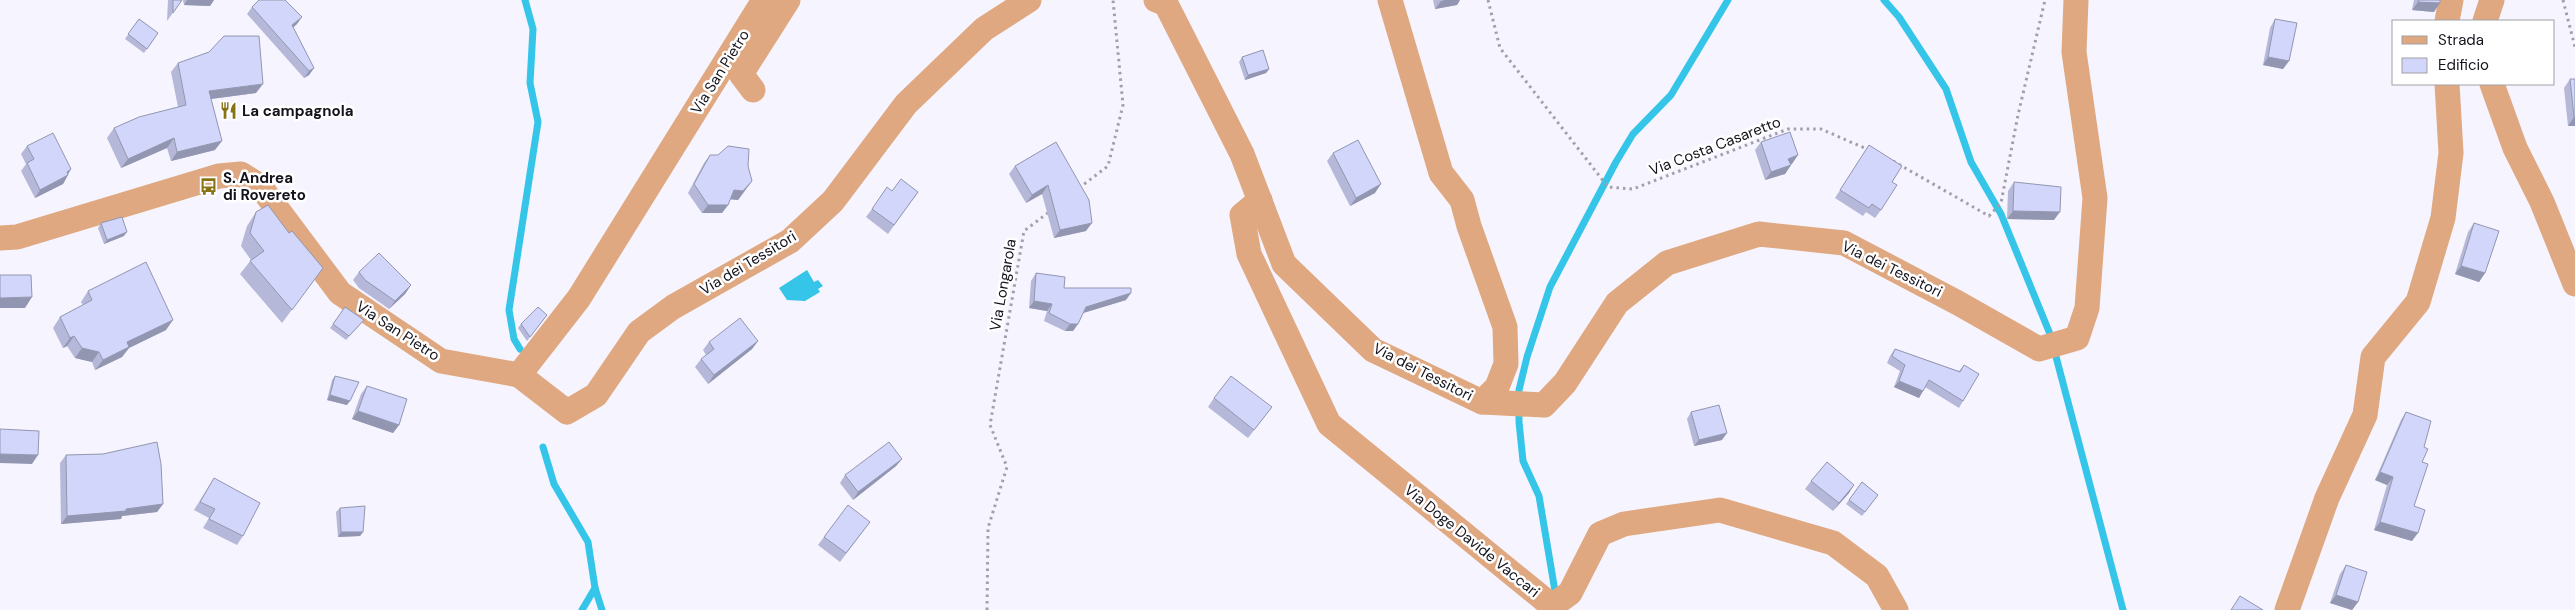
<svg xmlns="http://www.w3.org/2000/svg" width="2575" height="610" viewBox="0 0 2575 610" font-family="'DM Sans',sans-serif">
<rect width="100%" height="100%" fill="#f6f4fe"/>
<path fill="#34c5e8" d="M807 270 814 282 818 280 823 286 818 289 820 292 805 301 787 300 779 288Z"/>
<g fill="none" stroke-linecap="round" stroke-linejoin="round">
<g stroke="#34c5e8" stroke-width="7">
<path d="M1884 0 1899 17 1946 89 1971 162 2001 214 2050 334 2123 610"/>
<path d="M520 349 514 339 509 310 538 122 530 83 533 29 525 0"/>
<path d="M543 447 554 484 588 542 595 588 602 610"/>
<path d="M1556 597 1539 496 1523 461 1519 422V390L1527 357 1550 287 1616 162 1633 134 1671 95 1728 0"/>
<path d="M582 610 595 588"/>
</g>
<g stroke="#a19fa9" stroke-width="3" stroke-dasharray="2.5 4" stroke-linecap="butt">
<path d="M1488 0 1500 48 1608 187 1633 189 1788 129H1821L1869 150"/>
<path d="M2563 0 2575 47"/>
<path d="M1893 161 1989 216 2001 203 2018 115 2045 0"/>
<path d="M1079 188 1108 166 1123 105 1113 0"/>
<path d="M987 610 988 528 1007 467 990 425 1024 231 1049 212"/>
</g>
<g stroke="#dfa881" stroke-width="25">
<path d="M1156 0 1166 4 1242 154 1284 264 1373 350 1482 402 1544 405 1565 383 1617 303 1667 263 1759 234 1844 243 1958 303 2039 349 2077 338 2087 308 2095 198 2074 52 2076 0"/>
<path d="M1390 0 1441 173 1462 200 1469 226 1505 327 1506 364 1497 387 1482 402"/>
<path d="M2447 21 2451 0"/>
<path d="M2485 21 2492 0"/>
<path d="M2492 84 2515 148 2542 202 2575 284"/>
<path d="M753 90 741 74 788 0"/>
<path d="M1260 200 1242 215 1249 254 1329 424 1552 606 1570 593 1600 534 1624 524 1720 510 1833 543 1877 576 1896 610"/>
<path d="M0 238 17 237 219 176 241 174 260 186 340 293 441 361 519 375 579 298 764 0"/>
<path d="M519 375 567 412 596 395 639 332 673 307 790 241 833 201 906 104 984 29 1029 0"/>
<path d="M2287 610 2327 498 2365 415 2373 357 2418 302 2443 218 2451 153 2447 84"/>
</g>
</g>
<g fill="#b5b8d8">
<path d="M168 0H182L167 21Z"/>
<path d="M183 0H214L210 6 184 5Z"/>
<path d="M1433 0H1460L1457 5 1435 9Z"/>
<path d="M2414 0H2440L2434 12 2412 10Z"/>
<path d="M252 7 297 24 293 28 314 68 309 75 304 78 247 14Z"/>
<path d="M139 19 158 33 144 53 125 39Z"/>
<path d="M2275 19 2289 61 2283 69 2263 65 2270 28Z"/>
<path d="M1242 57 1269 69 1266 73 1245 80 1239 62Z"/>
<path d="M178 63 256 93 211 99 215 150 171 161 167 148 121 168 107 138 114 128 178 107 171 72Z"/>
<path d="M2570 79 2575 126H2568L2564 88Z"/>
<path d="M1056 142 1086 231 1054 238 1042 194 1026 203 1009 174 1015 166Z"/>
<path d="M1761 142 1792 164H1790L1791 165 1785 174 1765 180 1755 150Z"/>
<path d="M1869 145 1881 210 1875 218 1866 212 1863 216 1835 198Z"/>
<path d="M27 146 71 169 63 184 35 198 21 171 26 164 21 154Z"/>
<path d="M1333 153 1375 193 1350 206 1327 161Z"/>
<path d="M710 155 752 181 738 200 730 199 728 205 722 213H702L688 193 704 163Z"/>
<path d="M2014 182 2054 220 2007 219 2008 191Z"/>
<path d="M892 191 918 192 888 234 866 217 872 209Z"/>
<path d="M256 212 289 233 323 268 282 323 240 274 251 260 241 246 247 226Z"/>
<path d="M101 223 124 236 104 244 98 228Z"/>
<path d="M2474 223 2485 273 2479 282 2455 274 2468 232Z"/>
<path d="M359 272 411 285 405 294 389 309 359 288 353 280Z"/>
<path d="M1036 273 1064 288 1126 300 1083 313 1078 324 1073 331H1065L1044 321 1047 311 1029 308 1031 281Z"/>
<path d="M88 291 166 330 129 348 122 357 95 370 92 362 75 358 67 346 63 348 53 328 60 317 83 305 81 302Z"/>
<path d="M345 307 364 320 346 340 330 328Z"/>
<path d="M547 315 527 341 518 328 521 324Z"/>
<path d="M758 341 752 349 708 384 695 367 701 359 706 355 703 350 709 342Z"/>
<path d="M1895 349 1959 371 1964 365 1963 401 1959 408 1925 387 1919 398 1894 387 1900 371 1887 363 1890 356Z"/>
<path d="M335 376 347 405 327 400 332 380Z"/>
<path d="M367 386 399 425 393 433 352 419 361 394Z"/>
<path d="M1214 398 1272 407 1248 438 1208 407Z"/>
<path d="M1691 412 1722 440 1694 446 1687 419Z"/>
<path d="M2406 412 2422 462 2414 506 2412 541 2374 530 2387 485 2375 480 2401 420Z"/>
<path d="M66 455 163 504 157 512 122 516 121 519 61 524 60 463Z"/>
<path d="M902 459 896 466 853 500 840 483 845 475Z"/>
<path d="M214 478 243 536 237 545 203 528 209 518 194 510Z"/>
<path d="M1811 481 1849 493 1833 511 1805 489Z"/>
<path d="M1862 482 1878 495 1862 516 1846 504Z"/>
<path d="M340 508 363 532 360 536 338 537 336 512Z"/>
<path d="M870 522 840 562 818 545 824 537Z"/>
<path d="M2346 565 2358 602 2352 610 2330 603 2340 574Z"/>
</g>
<g fill="#9396b0">
<path d="M187 0H214L210 6 184 5Z"/>
<path d="M1445 0H1460L1457 5 1435 9 1441 1Z"/>
<path d="M2418 2 2440 3 2434 12 2412 10Z"/>
<path d="M302 17 297 24 287 32 292 25Z"/>
<path d="M2268 57 2289 61 2283 69 2263 65Z"/>
<path d="M314 68 309 75 304 78 309 71Z"/>
<path d="M1269 69 1266 73 1245 80 1248 75Z"/>
<path d="M263 84 256 93 203 100 209 91Z"/>
<path d="M2574 117H2575V126H2568Z"/>
<path d="M174 138 167 148 121 168 128 159Z"/>
<path d="M222 141 215 150 171 161 177 152Z"/>
<path d="M1798 155 1792 164 1782 167 1788 159Z"/>
<path d="M1791 165 1785 174 1765 180 1771 172Z"/>
<path d="M71 169 66 177 68 175 63 184 35 198 40 190 67 172Z"/>
<path d="M752 181 738 200 728 199 734 190Z"/>
<path d="M1381 184 1375 193 1350 206 1356 198Z"/>
<path d="M1048 185 1042 194 1026 203 1032 195Z"/>
<path d="M708 205H728L722 213H702Z"/>
<path d="M2013 211 2060 212 2054 220 2007 219Z"/>
<path d="M1092 223 1086 231 1054 238 1060 230Z"/>
<path d="M127 232 124 236 104 244 107 240Z"/>
<path d="M2461 266 2485 273 2479 282 2455 274Z"/>
<path d="M411 285 405 294 389 309 395 301Z"/>
<path d="M1131 293 1126 300 1080 314 1086 307Z"/>
<path d="M32 297 25 308H0V298Z"/>
<path d="M1034 301 1052 304 1047 311 1029 308Z"/>
<path d="M173 320 166 330 129 348 122 357 95 370 103 360 127 342Z"/>
<path d="M1070 324H1078L1073 331H1065Z"/>
<path d="M74 336 67 346 63 348 70 338Z"/>
<path d="M758 341 752 349 708 384 714 375Z"/>
<path d="M82 348 99 352 92 362 75 358Z"/>
<path d="M1899 381 1923 391 1919 398 1894 387Z"/>
<path d="M330 395 350 401 347 405 327 400Z"/>
<path d="M358 411 399 425 393 433 352 419Z"/>
<path d="M1727 433 1722 440 1694 446 1699 440Z"/>
<path d="M0 454 38 455 32 464 0 463Z"/>
<path d="M902 459 896 466 853 500 858 492Z"/>
<path d="M2380 472 2393 477 2387 485 2375 480Z"/>
<path d="M1854 485 1849 493 1833 511 1839 503Z"/>
<path d="M163 504 157 512 122 516 121 519 61 524 67 516Z"/>
<path d="M2380 522 2418 533 2412 541 2374 530Z"/>
<path d="M341 532H363L360 536 338 537Z"/>
<path d="M2336 595 2358 602 2352 610 2330 603Z"/>
</g>
<g fill="#d2d6fb" stroke="#9396b0">
<path d="M173 0H182L173 13Z"/>
<path d="M259 0H285L302 17 292 25 314 68 309 71 252 7Z"/>
<path d="M2419 0H2440V3L2418 2Z"/>
<path d="M139 19 158 33 147 49 128 34Z"/>
<path d="M2275 19 2297 23 2289 61 2268 57Z"/>
<path d="M224 36H259L263 84 209 91 222 141 177 152 174 138 128 159 114 128 139 117 186 105 178 63 209 52Z"/>
<path d="M1263 50 1269 69 1248 75 1242 57Z"/>
<path d="M2570 79H2575V117H2574Z"/>
<path d="M1790 132 1798 155 1788 159 1791 165 1771 172 1761 142Z"/>
<path d="M53 133 71 169 67 172 68 175 40 190 27 163 34 159 27 146Z"/>
<path d="M1358 140 1381 184 1356 198 1333 153Z"/>
<path d="M1056 142 1089 200 1092 223 1060 230 1048 185 1032 195 1015 166Z"/>
<path d="M1869 145 1902 166 1892 182 1897 185 1881 210 1872 204 1869 208 1840 190Z"/>
<path d="M728 146 749 149 748 166 752 181 743 191 734 190 728 205H708L694 184 710 155H718Z"/>
<path d="M901 179 918 192 894 225 872 209 887 187 892 191Z"/>
<path d="M2014 182 2061 187 2060 212 2013 211Z"/>
<path d="M268 205 289 233 292 231 323 268 292 310 250 261 264 251 250 233 256 212Z"/>
<path d="M122 217 127 232 107 240 101 223Z"/>
<path d="M2474 223 2499 231 2485 273 2461 266Z"/>
<path d="M379 253 411 285 395 301 365 280 359 272Z"/>
<path d="M146 262 173 320 127 342 129 347 103 360 99 352 82 348 74 336 70 338 60 317 92 300 88 291Z"/>
<path d="M1036 273 1065 277 1064 288H1131V293L1086 307 1078 324H1070L1049 313 1052 304 1034 301Z"/>
<path d="M0 275H31L32 297 0 298Z"/>
<path d="M345 307 364 320 349 336 333 324Z"/>
<path d="M538 307 547 315 530 337 521 324Z"/>
<path d="M740 318 758 341 714 375 701 359 714 349 709 342Z"/>
<path d="M1895 349 1960 372 1964 365 1979 374 1963 401 1929 380 1923 391 1899 381 1905 365 1892 356Z"/>
<path d="M335 376 359 382 350 401 330 395Z"/>
<path d="M1231 376 1272 407 1254 430 1214 398Z"/>
<path d="M367 386 407 399 399 425 358 411Z"/>
<path d="M1719 405 1727 433 1699 440 1691 412Z"/>
<path d="M2406 412 2431 421 2424 447 2428 449 2422 462 2428 464 2414 506 2425 510 2418 533 2380 522 2393 477 2380 472Z"/>
<path d="M0 429 39 431 38 455 0 454Z"/>
<path d="M157 442 161 464 163 504 126 509V511L67 516 66 455 103 454Z"/>
<path d="M889 442 902 459 858 492 845 475Z"/>
<path d="M1827 462 1854 485 1839 503 1811 481Z"/>
<path d="M214 478 260 503 243 536 209 519 215 509 200 502Z"/>
<path d="M1862 482 1878 495 1865 512 1849 500Z"/>
<path d="M848 505 870 522 846 553 824 537Z"/>
<path d="M365 506 363 532H341L340 508Z"/>
<path d="M2346 565 2367 572 2358 602 2336 595Z"/>
<path d="M2240 596 2263 610H2231Z"/>
</g>
<defs>
<symbol id="restaurant-bare" viewBox="-9 -9 18 18"><path d="M-5-6h1v4h1v-4h1v4h1v-4h1v5L-1.5 .5V6h-2V.5L-5-1ZM5-6V6H3V1.5H1.5Q1.5-4 5-6Z" fill="#877214" stroke="#fff" stroke-width="2.5" paint-order="stroke"/></symbol>
<symbol id="bus-bare" viewBox="-9 -9 18 18"><path d="M-5-6H5V4H4V6H2V4H-2V6H-4V4H-5ZM-3.5-4V0h7V-4ZM-3.5 1.2v1.5H-2V1.2ZM2 1.2v1.5H3.5V1.2Z" fill="#877214" stroke="#fff" stroke-width="2.5" paint-order="stroke"/></symbol>
</defs>
<g fill-rule="evenodd">
<use href="#restaurant-bare" x="216" y="98" width="25" height="25"/>
<use href="#bus-bare" x="196" y="174" width="25" height="25"/>
</g>
<g text-anchor="middle" dominant-baseline="central" stroke-width="5" stroke-linejoin="round" paint-order="stroke">
<g font-size="15" fill="#14121b" stroke="#fff">
<text transform="translate(720 72) rotate(-58)">Via San Pietro</text>
<text transform="translate(1715 146) rotate(-21)">Via Costa Casaretto</text>
<text transform="translate(748 263) rotate(-31)">Via dei Tessitori</text>
<text transform="translate(1892 269) rotate(26)">Via dei Tessitori</text>
<text transform="translate(1003 285) rotate(-80)">Via Longarola</text>
<text transform="translate(398 331) rotate(33)">Via San Pietro</text>
<text transform="translate(1423 372) rotate(27)">Via dei Tessitori</text>
<text transform="translate(1472 541) rotate(39)">Via Doge Davide Vaccari</text>
</g>
<g font-size="15" font-weight="bold" fill="#14121b" stroke="#fff" text-anchor="start">
<text x="242" y="111">La campagnola</text>
<text x="223" y="178">S. Andrea<tspan x="223" dy="17">di Rovereto</tspan></text>
</g>
</g>
<rect x="2392" y="20" width="162" height="65" fill="#ffffff" stroke="#a1a0a4"/>
<rect x="2402" y="36" width="25" height="8" fill="#dfa881" stroke="#a1a0a4"/>
<text x="2438" y="45" font-size="15" fill="#14121b">Strada</text>
<rect x="2402" y="58" width="25" height="15" fill="#d2d6fb" stroke="#a1a0a4"/>
<text x="2438" y="70" font-size="15" fill="#14121b">Edificio</text>
</svg>
